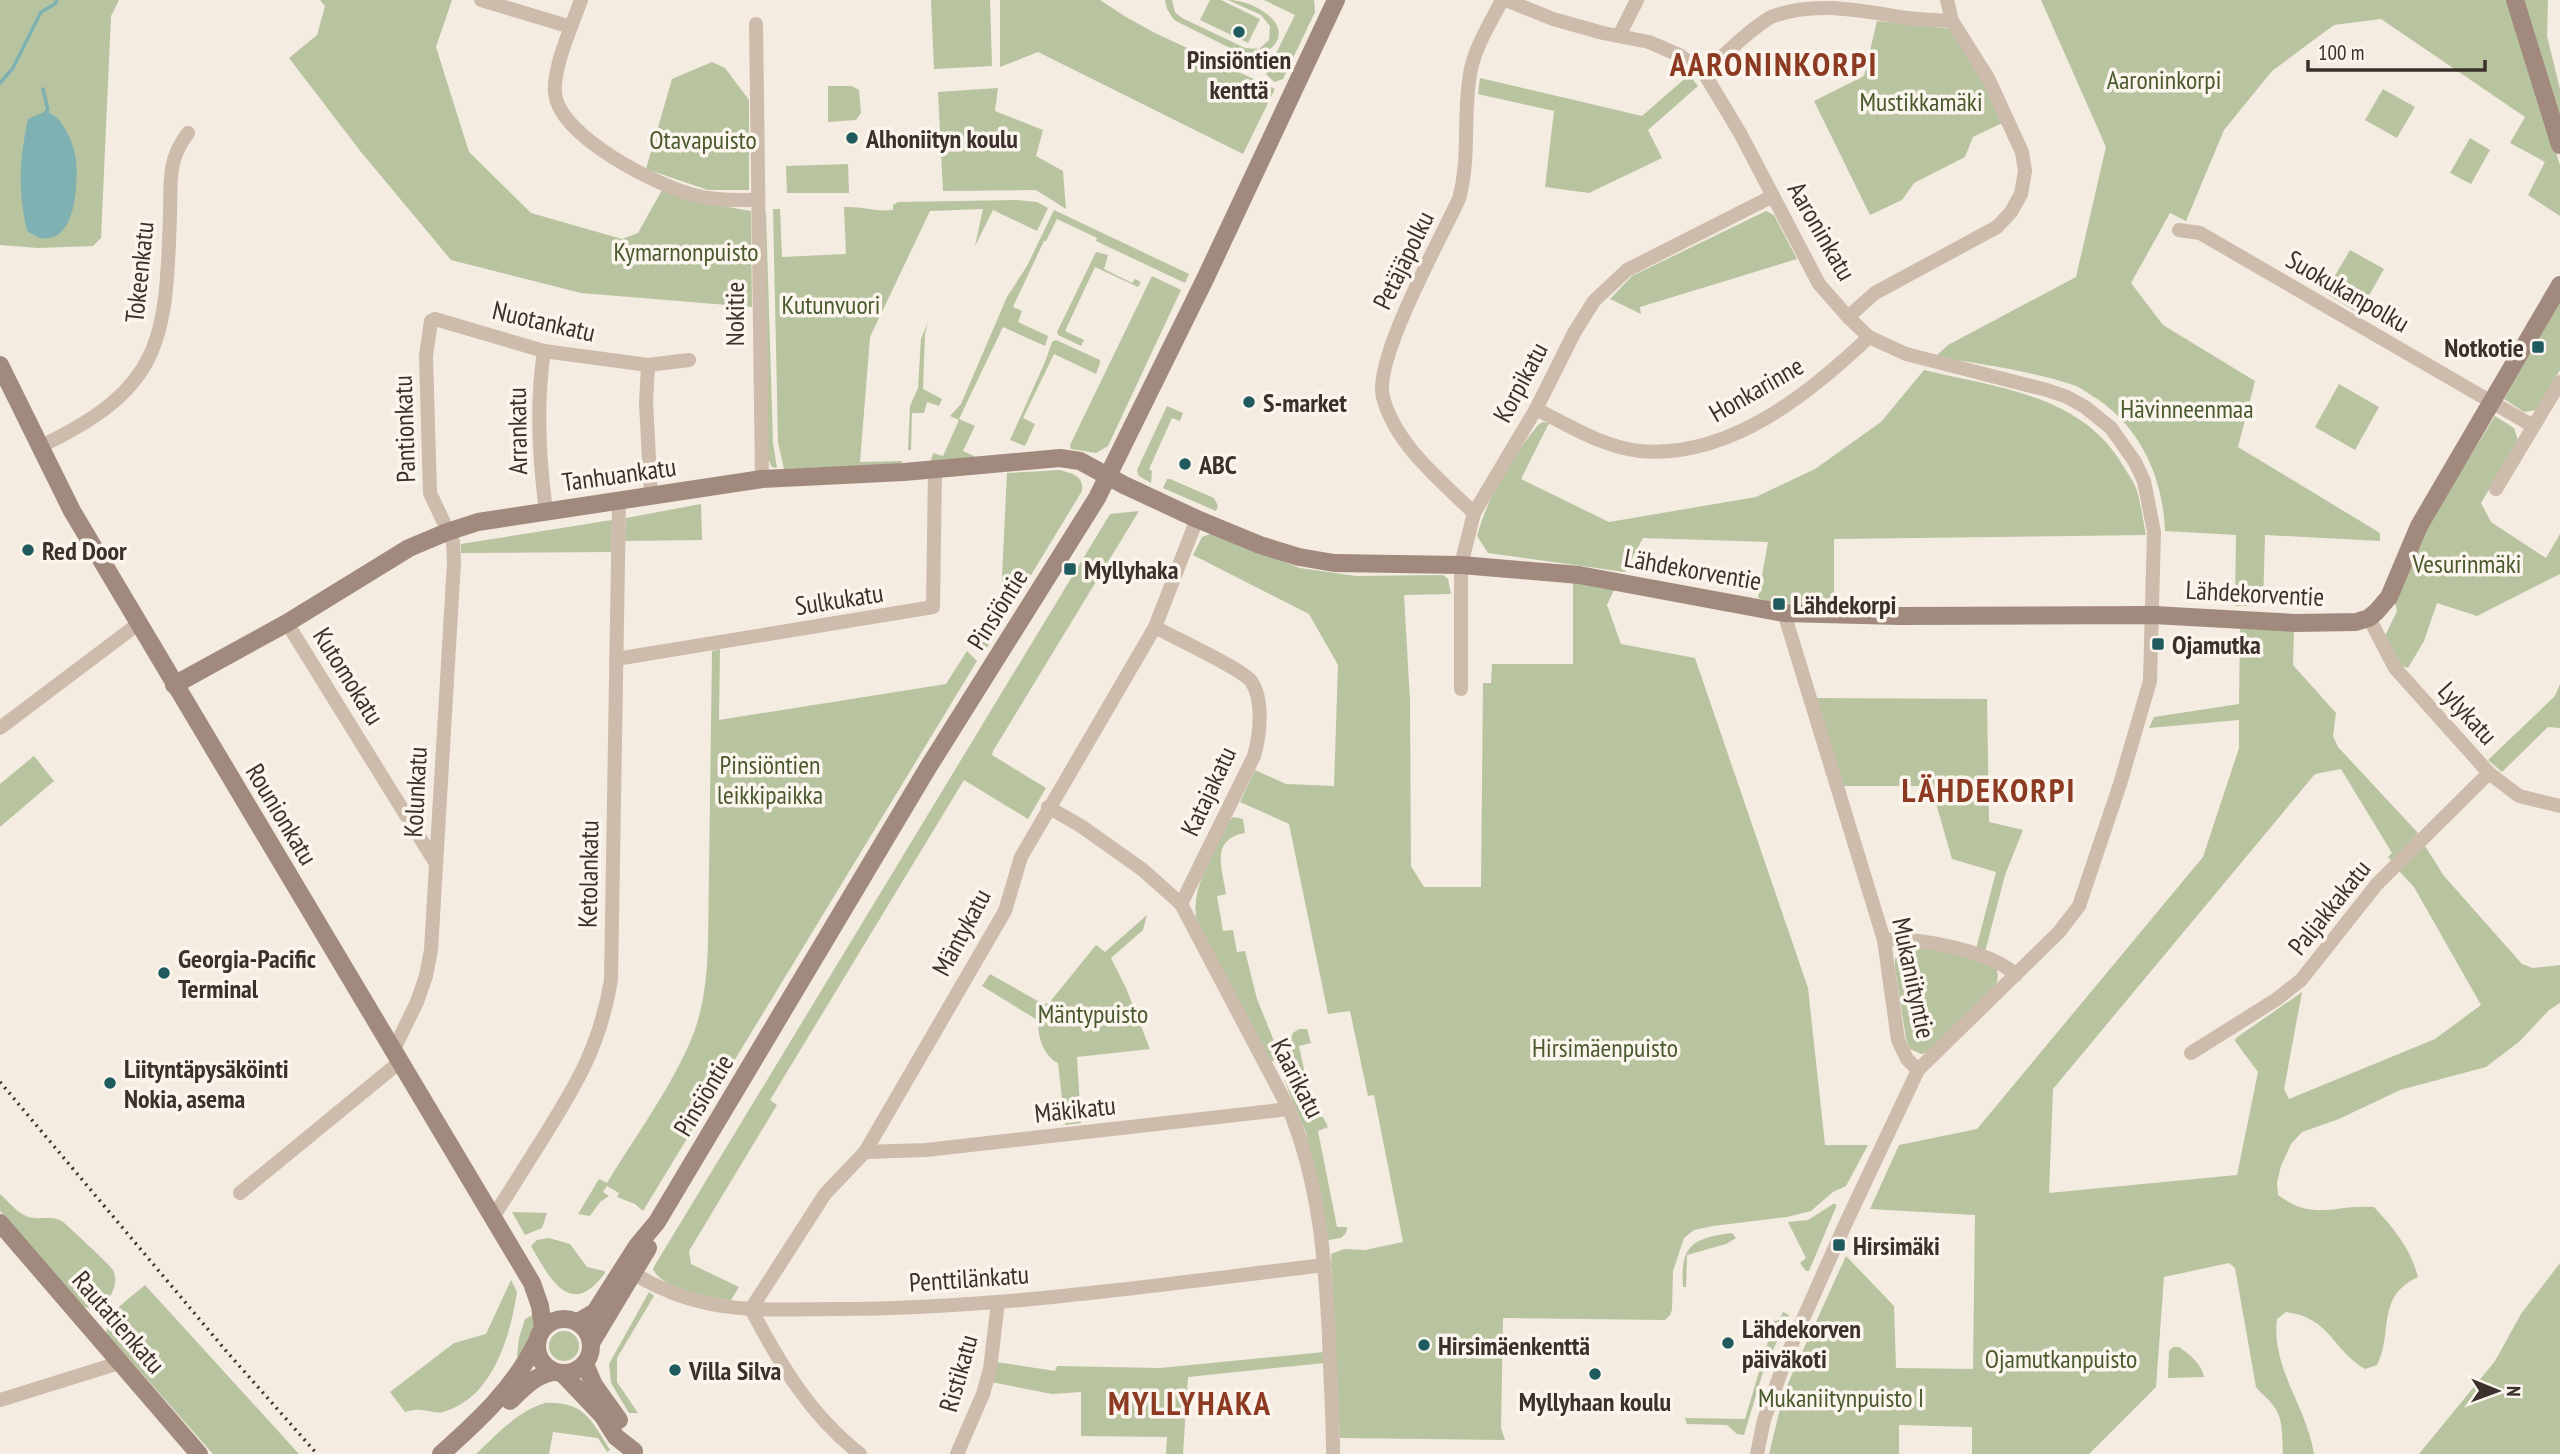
<svg xmlns="http://www.w3.org/2000/svg" width="2560" height="1454" viewBox="0 0 2560 1454" font-family="'PT Sans Narrow',sans-serif">
<rect width="100%" height="100%" fill="#f4ebe1"/>
<g fill="#b8c4a0">
<path d="M0 0H119L111 16 101 238 93 246 38 248 0 245Z"/>
<path d="M320 0H452L436 47 469 152 531 213 622 239 638 233 662 190 699 202 751 211 752 307 581 293 451 260 361 152 289 58 317 35 325 6Z"/>
<path d="M931 0H990L992 66 934 69Z"/>
<path d="M1000 0H1100L1126 17 1155 33 1275 89 1243 154 1038 52 1000 67Z"/>
<path d="M1165 0H1172L1175 12 1182 18 1245 48 1259 49 1269 40 1270 26 1261 15 1228 0C1259 0 1304 32 1261 55L1242 54 1174 20 1167 9Z"/>
<path d="M1210 0H1221L1260 19 1248 43 1200 20Z"/>
<path d="M1264 0H1314L1315 12 1283 79 1274 82 1266 74 1295 15Z"/>
<path d="M2041 0H2508L2560 165V216L2528 195 2545 162 2510 143 2525 117 2381 19 2334 25 2272 71 2224 130 2186 221 2170 213 2131 283 2163 325 2255 381 2238 447 2380 533V541L2265 535 2263 606H2235L2236 535 2165 531C2163 478 2141 428 2096 398 2088 394 2081 387 2073 385 2029 370 1981 365 1936 356L1948 345 2076 277 2106 147Z"/>
<path d="M2522 0H2548L2547 36 2560 89V124Z"/>
<path d="M1877 21 1952 29 1985 86 2002 123 1973 137 1965 157 1914 183 1902 200 1870 215 1814 101 1864 76Z"/>
<path d="M712 62 725 68 749 100V190H708L646 169 672 79Z"/>
<path d="M1689 75 1698 86 1648 130 1662 158 1589 193 1545 187 1554 111 1478 94 1480 78 1642 116Z"/>
<path d="M828 86H852L859 90 861 113 856 120 828 122Z"/>
<path d="M998 88 995 111 1043 130 1036 156 1063 171 1066 209 1036 190 943 191 938 92Z"/>
<path d="M2383 89 2415 107 2397 138 2365 120Z"/>
<path d="M2470 138 2490 150 2471 184 2450 173Z"/>
<path d="M848 164 849 193H787L786 166Z"/>
<path d="M1017 200 1037 202 1048 208 1037 231 993 210 975 246 983 209 930 211 870 337 860 462 902 461V464L784 469 778 442 773 209H780L782 257 846 254 844 207C862 206 877 212 893 210V205L898 202Z"/>
<path d="M1054 210 1189 274 1185 283 1096 241 1097 238 1057 219 1046 241H1044L1013 307 1022 311 1018 322 1048 336 1045 346 1003 327 959 419 975 426 963 451 974 456V461L930 464 933 453 943 456 959 420 950 416 961 404 1007 297 1027 266Z"/>
<path d="M1766 211 1774 215 1797 259 1640 307 1641 314 1610 299 1632 276Z"/>
<path d="M766 213 773 443 777 468 772 467 767 457 764 216Z"/>
<path d="M2350 250 2384 269 2364 304 2355 311 2325 293Z"/>
<path d="M1096 252 1108 255 1104 269 1132 283 1135 279 1141 282 1138 287 1095 267 1065 331 1084 340 1081 346 1058 335 1057 332Z"/>
<path d="M1152 276 1181 290 1108 446 1096 453 1071 449 1070 445Z"/>
<path d="M2560 302V370L2536 410 2524 412 2504 399Z"/>
<path d="M928 322 925 334 923 389 942 399 939 406 927 402 924 413H912L911 450H908L910 406 918 388 921 339Z"/>
<path d="M1056 340 1100 360V363L1096 374 1054 354 1023 418 1035 424 1025 446 1010 440 1045 362 1052 342Z"/>
<path d="M1924 370C1999 388 2084 395 2125 469 2129 475 2133 481 2136 488 2141 503 2143 520 2146 535L1834 539V605L1773 603 1758 598 1768 542 1643 538 1625 572 1488 553 1477 536C1490 491 1509 462 1538 425L1543 422 1549 423 1521 479 1609 522 1756 497 1815 469 1881 422Z"/>
<path d="M2339 384 2379 407 2355 450 2315 427Z"/>
<path d="M1167 406 1183 413 1180 421 1172 418 1149 469 1152 471 1151 483 1139 476 1137 470Z"/>
<path d="M2495 416 2514 428 2518 440 2481 503 2491 522 2546 558 2560 534V574L2477 616 2437 603 2424 641 2408 668 2400 665 2384 638 2397 611 2395 603 2430 521Z"/>
<path d="M1060 470C1073 474 1084 476 1082 491L985 651 974 640 1001 598 1007 473Z"/>
<path d="M1167 479H1170L1214 498 1218 506 1216 511 1163 488Z"/>
<path d="M701 504 702 540 625 541 626 518Z"/>
<path d="M1139 511 993 751 992 755 1046 788 1028 819 964 780 770 1100 777 1105 689 1251 691 1264 739 1287 731 1300C711 1298 661 1289 653 1269L655 1265 1110 514Z"/>
<path d="M612 520 611 552 461 553V544Z"/>
<path d="M1213 533 1300 568 1356 576 1443 575 1448 579 1451 594 1404 595 1410 701 1411 866 1424 887H1481L1483 683H1491L1492 664H1573V582L1614 590 1607 605 1621 644 1695 658 1808 988 1825 1145H1868L1846 1186 1833 1192 1811 1211 1787 1217 1713 1226 1694 1230 1684 1238 1673 1271 1672 1310 1670 1315 1665 1320 1503 1318 1501 1428 1505 1440 1340 1438 1331 1254 1344 1249 1365 1250 1403 1242 1374 1095 1368 1096 1350 1011 1328 1014 1289 824 1240 802 1255 770 1286 784 1334 786 1338 665 1309 614 1193 555 1202 537Z"/>
<path d="M2240 629 2294 630 2293 665 2336 713 2333 736 2338 747 2418 833 2392 861 2388 857 2392 853 2341 769 2315 774 2053 1089 2049 1193 2237 1175 2258 1072 2235 1041 2236 1038 2302 992 2284 1089 2289 1099 2435 1039 2481 1005 2414 887 2399 871 2425 846 2444 876 2522 964 2533 968 2560 965V1003L2549 1010 2520 1041 2486 1067 2400 1090 2339 1119 2302 1132 2291 1144 2281 1166 2277 1182 2278 1195C2314 1222 2334 1204 2374 1207 2394 1229 2410 1247 2418 1277 2375 1297 2394 1332 2377 1365L2365 1369C2331 1349 2331 1318 2286 1312L2277 1319C2271 1368 2307 1407 2314 1454H2283C2282 1438 2284 1417 2272 1404 2267 1397 2261 1394 2256 1387L2235 1268 2229 1263 2164 1277 2156 1387 2089 1454H1972V1427L1899 1425V1454H1769L1784 1392 1846 1256 1894 1306 1896 1368 1973 1369 1975 1215 1870 1209 1899 1145 1977 1129 2203 857 2239 748V720L2149 728 2154 717 2239 704Z"/>
<path d="M720 649 719 720 946 684 967 651 977 661 643 1211 635 1204 617 1197 619 1193 607 1186 603 1192 609 1196 600 1202 590 1216 578 1214 599 1179 607 1183C636 1135 672 1087 693 1035 704 1006 707 976 708 945L712 651Z"/>
<path d="M2560 684V728L2548 727 2502 772 2488 760 2555 696Z"/>
<path d="M1816 698 1987 699 1989 822 2023 830 2005 875 1985 952 1976 949 1996 872 1952 859 1931 786H1842Z"/>
<path d="M34 756 54 781 0 827V784Z"/>
<path d="M1233 817 1243 819 1245 833C1210 839 1222 868 1226 894L1217 896 1223 931 1233 930 1237 952 1245 951 1257 999 1276 1046 1277 1059 1271 1062 1197 923C1191 894 1204 872 1216 847 1221 837 1225 825 1233 817Z"/>
<path d="M1147 915 1143 930 1111 958 1126 988 1150 1049 1077 1057 1081 1123 1065 1125 1058 1063C1045 1057 1036 1036 1039 1021L982 986 990 974 1043 1004 1049 1003 1096 945 1105 952Z"/>
<path d="M1905 945 1955 953 1996 968C1999 976 1998 981 1994 989L1927 1053 1921 1054 1910 1049 1906 1039 1895 968V959Z"/>
<path d="M1299 1029H1307L1311 1043 1299 1046 1314 1117H1323L1328 1127 1318 1131 1337 1227H1347L1346 1233 1341 1238 1328 1240 1306 1133 1285 1082V1054L1293 1033Z"/>
<path d="M0 1194C10 1203 21 1218 35 1218 44 1219 52 1216 62 1221 67 1225 110 1265 113 1270 122 1289 102 1315 82 1306L0 1211Z"/>
<path d="M1833 1204H1836V1207L1809 1271H1806L1800 1263 1806 1258 1788 1222 1808 1220Z"/>
<path d="M512 1212 547 1213 542 1228 525 1235Z"/>
<path d="M1732 1233 1736 1238 1726 1244 1687 1255 1686 1287H1683C1680 1245 1693 1238 1732 1233Z"/>
<path d="M549 1238 570 1244 587 1267 604 1271 605 1273C571 1320 550 1279 531 1246L537 1240Z"/>
<path d="M2560 1263V1454H2419L2495 1361 2521 1314Z"/>
<path d="M511 1280 517 1292C510 1337 493 1398 443 1412 435 1414 429 1410 421 1410 416 1409 410 1411 405 1412L390 1392 454 1343 486 1334Z"/>
<path d="M145 1285 299 1454H213L107 1334C103 1314 132 1297 145 1285Z"/>
<path d="M649 1292 654 1296 617 1358V1382L638 1413H629L611 1383 609 1364Z"/>
<path d="M1783 1312 1789 1315 1763 1372 1744 1435 1737 1434 1727 1425 1687 1424 1685 1418 1745 1419 1774 1321 1779 1320Z"/>
<path d="M534 1314V1329L520 1360 517 1356 519 1338 525 1319Z"/>
<circle cx="564" cy="1346" r="15"/>
<path d="M2173 1347H2179C2190 1355 2201 1363 2204 1377L2168 1378 2169 1351Z"/>
<path d="M1324 1352V1363L1188 1377 1183 1454H1166L1167 1437 1081 1436V1392L1052 1394 991 1382 996 1362 1055 1371 1057 1366 1160 1368Z"/>
<path d="M545 1403C584 1401 592 1421 610 1450L607 1452 598 1438 553 1432 549 1454H476C497 1435 517 1411 545 1403Z"/>
</g>
<path fill="#7fb0b2" d="M46 111C51 114 56 116 59 120 68 131 74 146 76 160 78 182 77 244 41 238 37 238 31 233 27 231 18 188 19 162 28 119Z"/>
<g fill="none" stroke-linecap="round" stroke-linejoin="round">
<g stroke="#7fb0b2" stroke-width="3.5">
<path d="M0 83 13 68 41 12 55 4 57 0"/>
<path d="M43 89 48 110 46 111"/>
</g>
<g stroke="#cdbbac" stroke-width="14">
<path d="M481 0 571 27"/>
<path d="M581 0C572 26 553 66 555 93 559 137 659 187 698 196 717 201 738 200 757 200"/>
<path d="M1506 0 1553 19 1603 33 1649 42 1679 55 1704 73 1740 133 1819 284 1848 317 1869 337 1906 354 2047 390 2067 397 2085 407 2111 428 2135 462 2144 481 2154 532 2150 681 2120 784 2079 906 2059 932 1918 1070 1844 1227 1787 1355 1764 1420 1757 1454"/>
<path d="M756 24 762 479"/>
<path d="M1619 36 1637 0"/>
<path d="M1704 73C1726 54 1746 32 1771 17 1816 0 1861 11 1908 18 1923 20 1938 20 1952 21"/>
<path d="M2179 230 2200 233 2533 426"/>
<path d="M1848 317 1875 293 1997 227 2011 212 2021 194 2025 171 2022 152 1988 78 1952 21 1947 0"/>
<path d="M544 351C536 403 539 459 546 511"/>
<path d="M648 365 689 360"/>
<path d="M1536 409C1568 425 1603 447 1640 451 1729 459 1809 394 1869 337"/>
<path d="M39 447C162 389 166 342 170 215 171 183 167 160 188 133"/>
<path d="M2496 489 2560 382"/>
<path d="M1474 513C1440 480 1395 444 1383 397 1373 360 1441 238 1459 199 1471 155 1462 112 1471 69 1476 45 1491 22 1502 0"/>
<path d="M1784 613 1884 940 1898 1040 1907 1059 1918 1070"/>
<path d="M2369 618 2395 668 2489 773 2519 796 2560 806"/>
<path d="M287 623 435 862"/>
<path d="M1155 627C1173 637 1242 669 1251 681 1264 699 1260 736 1254 756L1181 904"/>
<path d="M616 659 933 607 935 469"/>
<path d="M1461 689V565L1474 513 1536 409 1574 333 1594 301 1627 270 1773 196"/>
<path d="M0 728 138 624"/>
<path d="M1048 807 1081 826 1143 870 1181 904 1289 1109C1319 1182 1325 1258 1329 1336 1330 1375 1333 1415 1333 1454"/>
<path d="M1884 940C1918 937 1991 951 2016 975"/>
<path d="M394 1049 417 1002 426 976 431 950 454 562 453 542 430 493 426 356 431 321 435 319 544 351 648 365 646 403 651 496"/>
<path d="M2191 1053 2277 999 2301 980 2377 884 2489 773"/>
<path d="M865 1152 926 1150 1289 1109"/>
<path d="M240 1193 401 1061"/>
<path d="M493 1217C509 1193 524 1168 540 1143 575 1087 600 1047 611 980L619 501"/>
<path d="M626 1269C647 1282 674 1295 698 1301 742 1313 791 1309 836 1309 999 1309 1163 1284 1325 1265"/>
<path d="M751 1309 825 1194 865 1152 1005 911 1021 857 1155 627 1197 519"/>
<path d="M751 1309C780 1364 810 1415 860 1454"/>
<path d="M0 1400 119 1363"/>
<path d="M957 1454 983 1394 990 1369 998 1302"/>
</g>
<g stroke="#a18a7d" stroke-width="18">
<path d="M2515 0 2560 145"/>
<path d="M0 365 72 511 532 1283 540 1306 543 1328"/>
<path d="M174 685 287 623 409 548 447 532 478 522 762 479 904 472 1060 458 1080 461 1124 485 1197 519 1260 545 1299 557 1334 563 1461 565 1579 575 1784 613 1900 616 2154 615 2295 623 2356 622 2369 618 2377 611 2389 597 2419 526 2560 285"/>
<path d="M0 1223 199 1454"/>
<circle cx="564" cy="1346" r="27"/>
<path d="M578 1322 595 1312 637 1246 657 1222 929 766 1097 498 1206 277 1336 0"/>
<path d="M591 1343 648 1248"/>
<path d="M585 1364 594 1385 619 1420"/>
<path d="M563 1374 602 1415 616 1437 634 1451"/>
<path d="M510 1401C524 1387 534 1376 553 1372"/>
<path d="M441 1454C478 1421 514 1388 536 1343"/>
</g>
<path stroke="#3b302b" stroke-width="3.5" stroke-dasharray="2 5" stroke-linecap="butt" d="M0 1082 227 1352 317 1454"/>
</g>
<g fill="#1f5a5e" stroke="#fbf5ee" stroke-width="2.5">
<circle cx="1239" cy="32" r="7"/>
<circle cx="852" cy="138" r="7"/>
<rect x="2531" y="340" width="14" height="14" rx="3.5"/>
<circle cx="1249" cy="402" r="7"/>
<circle cx="1185" cy="464" r="7"/>
<circle cx="28" cy="550" r="7"/>
<rect x="1063" y="562" width="14" height="14" rx="3.5"/>
<rect x="1772" y="597" width="14" height="14" rx="3.5"/>
<rect x="2151" y="637" width="14" height="14" rx="3.5"/>
<circle cx="164" cy="973" r="7"/>
<circle cx="110" cy="1083" r="7"/>
<rect x="1832" y="1238" width="14" height="14" rx="3.5"/>
<circle cx="1728" cy="1343" r="7"/>
<circle cx="1424" cy="1345" r="7"/>
<circle cx="675" cy="1370" r="7"/>
<circle cx="1595" cy="1374" r="7"/>
</g>
<g text-anchor="middle" dominant-baseline="central" stroke-width="7" stroke-linejoin="round" paint-order="stroke">
<g font-size="26" font-weight="bold" fill="#3b302b" stroke="#fbf5ee" text-anchor="start">
<text x="1239" y="59" text-anchor="middle">Pinsiöntien<tspan x="1239" dy="30">kenttä</tspan></text>
<text x="866" y="138">Alhoniityn koulu</text>
<text x="2524" y="347" text-anchor="end">Notkotie</text>
<text x="1263" y="402">S-market</text>
<text x="1199" y="464">ABC</text>
<text x="42" y="550">Red Door</text>
<text x="1084" y="569">Myllyhaka</text>
<text x="1793" y="604">Lähdekorpi</text>
<text x="2172" y="644">Ojamutka</text>
<text x="178" y="958">Georgia-Pacific<tspan x="178" dy="30">Terminal</tspan></text>
<text x="124" y="1068">Liityntäpysäköinti<tspan x="124" dy="30">Nokia, asema</tspan></text>
<text x="1853" y="1245">Hirsimäki</text>
<text x="1742" y="1328">Lähdekorven<tspan x="1742" dy="30">päiväkoti</tspan></text>
<text x="1438" y="1345">Hirsimäenkenttä</text>
<text x="689" y="1370">Villa Silva</text>
<text x="1595" y="1401" text-anchor="middle">Myllyhaan koulu</text>
</g>
<g font-size="26" fill="#4a5a2e" stroke="#fbf5ee">
<text x="2164" y="79">Aaroninkorpi</text>
<text x="1921" y="101">Mustikkamäki</text>
<text x="703" y="139">Otavapuisto</text>
<text x="686" y="251">Kymarnonpuisto</text>
<text x="831" y="304">Kutunvuori</text>
<text x="2187" y="408">Hävinneenmaa</text>
<text x="2467" y="563">Vesurinmäki</text>
<text x="770" y="764">Pinsiöntien<tspan x="770" dy="30">leikkipaikka</tspan></text>
<text x="1093" y="1013">Mäntypuisto</text>
<text x="1605" y="1047">Hirsimäenpuisto</text>
<text x="2061" y="1358">Ojamutkanpuisto</text>
<text x="1841" y="1397">Mukaniitynpuisto I</text>
</g>
<g font-size="26" fill="#3b302b" stroke="#fbf5ee">
<text transform="translate(1822 231) rotate(60)">Aaroninkatu</text>
<text transform="translate(1403 260) rotate(-64)">Petäjäpolku</text>
<text transform="translate(139 272) rotate(-84)">Tokeenkatu</text>
<text transform="translate(2348 291) rotate(30)">Suokukanpolku</text>
<text transform="translate(734 314) rotate(-90)">Nokitie</text>
<text transform="translate(544 321) rotate(13)">Nuotankatu</text>
<text transform="translate(1520 382) rotate(-62)">Korpikatu</text>
<text transform="translate(1756 389) rotate(-30)">Honkarinne</text>
<text transform="translate(404 429) rotate(-92)">Pantionkatu</text>
<text transform="translate(517 431) rotate(-91)">Arrankatu</text>
<text transform="translate(619 474) rotate(-8)">Tanhuankatu</text>
<text transform="translate(1693 569) rotate(10)">Lähdekorventie</text>
<text transform="translate(2255 593) rotate(3)">Lähdekorventie</text>
<text transform="translate(839 599) rotate(-9)">Sulkukatu</text>
<text transform="translate(997 609) rotate(-58)">Pinsiöntie</text>
<text transform="translate(349 676) rotate(58)">Kutomokatu</text>
<text transform="translate(2468 713) rotate(48)">Lylykatu</text>
<text transform="translate(1208 791) rotate(-65)">Katajakatu</text>
<text transform="translate(415 792) rotate(-87)">Kolunkatu</text>
<text transform="translate(282 814) rotate(59)">Rounionkatu</text>
<text transform="translate(588 874) rotate(-89)">Ketolankatu</text>
<text transform="translate(2329 907) rotate(-51)">Paljakkakatu</text>
<text transform="translate(961 932) rotate(-62)">Mäntykatu</text>
<text transform="translate(1914 978) rotate(78)">Mukaniityntie</text>
<text transform="translate(1298 1078) rotate(63)">Kaarikatu</text>
<text transform="translate(703 1095) rotate(-59)">Pinsiöntie</text>
<text transform="translate(1075 1109) rotate(-6)">Mäkikatu</text>
<text transform="translate(969 1278) rotate(-4)">Penttilänkatu</text>
<text transform="translate(119 1322) rotate(49)">Rautatienkatu</text>
<text transform="translate(958 1373) rotate(-74)">Ristikatu</text>
</g>
<g font-size="33" font-weight="bold" letter-spacing="2" fill="#8c3b22" stroke="#fbf5ee">
<text x="1774" y="63">AARONINKORPI</text>
<text x="1989" y="789">LÄHDEKORPI</text>
<text x="1190" y="1402">MYLLYHAKA</text>
</g>
</g>
<g transform="translate(2497 1391) rotate(91)" stroke="#fbf5ee" stroke-width="5" paint-order="stroke">
<path d="M0-5L12 26L0 18L-12 26Z" fill="#3b302b"/>
<text y="-10" font-size="19" font-weight="bold" text-anchor="middle" fill="#3b302b">N</text>
</g>
<path d="M2308 60v10h177v-10" fill="none" stroke="#3b302b" stroke-width="3.5"/>
<text x="2318" y="60" font-size="21" fill="#3b302b" stroke="#fbf5ee" stroke-width="5" paint-order="stroke">100 m</text>
</svg>
